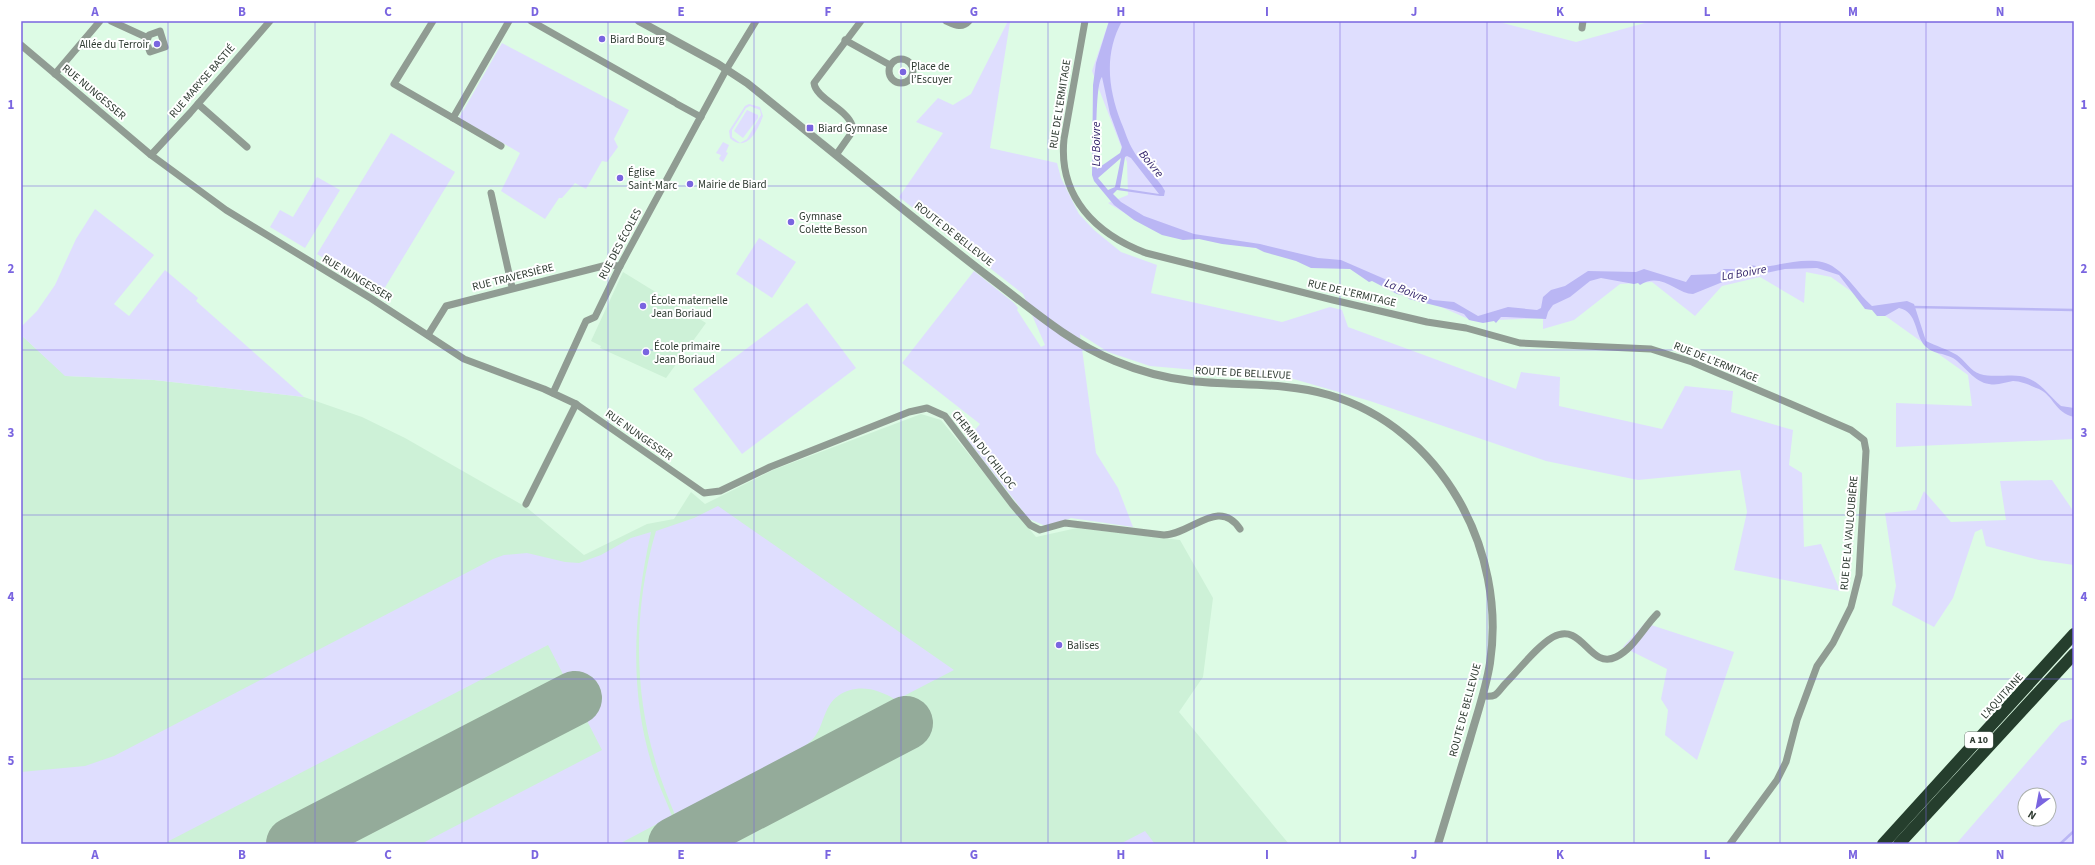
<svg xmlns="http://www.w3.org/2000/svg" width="2095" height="865" viewBox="0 0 2095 865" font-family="'Source Sans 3',sans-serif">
<rect width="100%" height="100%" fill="#ddfbe5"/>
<g fill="#cdf1d7">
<path d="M623 272 706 323 666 378 600 348 601 346 591 341Z"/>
<path d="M21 335 66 376 154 380 304 397 362 417 405 438 526 507 584 555 647 524 674 519 691 492 705 504 773 470 921 414 941 420 1036 537 1077 528 1180 540 1213 598 1203 677 1179 712 1289 844H21Z"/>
</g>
<g fill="#dfdefe" fill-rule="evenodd">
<path d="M1008 21 1010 22 990 148 1057 163 1061 178 1079 214 1094 230 1121 252 1157 265 1151 293 1282 322 1330 307 1342 310 1348 327 1516 389 1521 372 1560 377 1559 406 1662 429 1685 386 1733 391 1731 412 1793 430 1789 465 1802 473 1804 547 1821 544 1840 591 1734 570 1747 512 1740 470 1638 480 1546 461 1370 401 1290 378 1150 366 1108 352 1080 334 1096 453 1118 488 1133 527 1071 518 1048 527 1029 519 967 439 980 424 902 363 974 271 1014 303 1018 308 1017 310 1041 347 1045 345 1023 294 899 197 943 133 916 122 938 98 953 105 971 94Z"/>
<path d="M1109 21H1495L1576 42 1652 21H2074V439L1896 447V403L1972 406 1968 375 1831 277 1806 272 1804 303 1760 277 1722 286 1695 316 1652 282 1620 284 1574 320 1543 329V318L1473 321 1342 263 1153 230 1108 203 1128 195 1127 162 1092 71Z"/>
<path d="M502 43 629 110 614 139 618 147 607 162 602 161 586 189 575 183 562 198H559L545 219 501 191 520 153 459 118Z"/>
<path d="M749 104 760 107 763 116C758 130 746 154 730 138L729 131 745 106ZM750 106 760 110 761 115 747 139 740 143 732 137V130L746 108Z"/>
<path d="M747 110 758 115V118L743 138 734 131Z"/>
<path d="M391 133 455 172 381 294 317 254Z"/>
<path d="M723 142 729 145 726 152 728 153 723 162 719 159 721 155 716 153Z"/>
<path d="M317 177 340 190 305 248 270 227 280 210 293 217Z"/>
<path d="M95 209 154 255 114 304 129 316 165 270 198 298 196 301 304 397 154 380 65 376 21 335V327L37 311 55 285 76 239Z"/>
<path d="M759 238 796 262 772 298 736 274Z"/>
<path d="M807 303 856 368 742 454 693 389Z"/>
<path d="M2052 480 2074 512V565L2039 560 1986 546 1982 529 1975 532 1953 598 1934 627 1892 605 1896 586 1885 513 1916 510 1924 491 1951 522 2006 520 2000 481Z"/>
<path d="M718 506 954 670 896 700C878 689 857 683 838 696 823 706 824 728 812 740 798 753 779 761 762 769 733 784 704 800 675 815 668 797 660 779 655 760 633 687 634 604 656 531L694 518Z"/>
<path d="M651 532C634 609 628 691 653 768 658 784 666 800 672 816L619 844H421L602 750 548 645 163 844H21V772L85 766 114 756 493 559 504 555 527 553 565 562 579 563 601 555 631 538Z"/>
<path d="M1645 623 1734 652 1697 760 1665 735 1668 710 1661 699 1667 669 1623 647Z"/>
<path d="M2074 718V842L2072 844H1956L2061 723ZM2025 795H2049V819H2025Z"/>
<path d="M1145 831 1155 844H1120Z"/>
</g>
<path fill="#bab6f4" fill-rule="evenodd" d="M1109 21H1122C1104 54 1108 88 1121 122 1125 131 1128 142 1133 150 1141 165 1157 176 1165 191L1164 196H1160L1117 190 1113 194 1121 202 1144 216 1194 234 1260 244 1318 258 1341 260 1433 300 1454 302 1478 316 1508 307 1537 310 1541 308 1543 297 1551 290 1565 286 1588 271 1636 272 1644 269 1686 282 1691 275 1716 274 1724 269H1748L1749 265C1756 266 1764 267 1770 266 1789 263 1818 255 1835 268 1850 278 1858 294 1872 306L1907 301 1914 304 1926 341C1936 346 1947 349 1957 355 1965 360 1970 371 1980 374 1993 378 2009 374 2020 376 2039 379 2048 395 2061 406L2074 408V417C2054 412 2054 396 2039 389 2031 386 2022 381 2013 381 2005 382 1998 386 1989 384 1974 382 1965 366 1953 358 1944 353 1932 354 1925 346 1914 334 1918 312 1899 308L1885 316H1877L1872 310 1865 309 1839 275 1817 268 1785 269 1752 276 1735 277 1693 294C1677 294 1661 271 1640 285L1638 283 1634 284 1601 278 1590 281 1570 297 1553 305 1548 312 1546 319 1506 317H1501L1496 323 1494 321 1483 323 1469 320 1464 314 1453 310 1409 299 1407 296 1397 294 1372 281 1369 282 1350 269 1311 268 1296 261 1264 252 1256 248 1222 244 1199 239 1183 240 1162 235 1134 220 1114 205 1094 181 1092 175 1093 85 1096 63ZM1102 77 1110 114 1122 147 1120 153 1097 169C1096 156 1095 83 1102 77ZM1127 156 1131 158 1159 194 1120 188 1125 157ZM1121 158 1115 187 1108 190 1098 178Z"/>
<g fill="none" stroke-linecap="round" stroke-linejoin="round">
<g stroke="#bab6f4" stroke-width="2.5">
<path d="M1913 307 2074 310"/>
<path d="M2060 844 2074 831"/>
</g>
<g stroke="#94ab9a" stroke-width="54">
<path d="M293 844 575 698"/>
<path d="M675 844 906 723"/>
</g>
<g stroke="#909c93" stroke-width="7">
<path d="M111 21 148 38"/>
<path d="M433 21 394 84 453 118 509 21"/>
<path d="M531 21 674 102"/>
<path d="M946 21C955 25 962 29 969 21"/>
<path d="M1085 21 1064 139C1058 197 1096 234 1146 253L1333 300 1427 322 1466 328 1520 343 1651 349 1692 362 1791 404 1851 430 1864 440 1866 451 1859 575 1851 607 1833 643 1817 666 1797 720 1786 762 1777 780 1730 844"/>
<path d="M1582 28 1583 21"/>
<path d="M160 31 165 47 150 52 146 41 149 35Z"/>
<path d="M845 40 890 65"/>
<path d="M21 45 151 155 226 210 372 299 464 359 544 389 576 404 704 493 720 491 770 467 909 412 927 408 945 416 1012 504 1030 525 1040 530 1065 523 1164 535C1192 534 1219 497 1240 529"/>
<circle cx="901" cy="71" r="12"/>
<path d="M55 74 100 21"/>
<path d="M198 104 247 147"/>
<path d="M677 104 701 117"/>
<path d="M453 118 501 146"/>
<path d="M151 155 190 113 270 21"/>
<path d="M836 155 850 135 852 125C846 108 816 99 814 83L861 21"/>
<path d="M491 193 512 287"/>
<path d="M428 335 446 306 607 265 620 266"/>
<path d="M553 393 586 321 595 317 620 266 726 70 756 21"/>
<path d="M526 504 576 404"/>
<path d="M1483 696C1486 696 1491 697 1495 695 1499 692 1502 687 1505 684 1519 670 1537 646 1553 637 1583 621 1589 670 1616 657 1633 649 1644 627 1657 614"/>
</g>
<path stroke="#909c93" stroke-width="8" d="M639 21 718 64 747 83C828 148 907 214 989 277 1029 307 1068 342 1115 361 1139 371 1165 378 1191 381 1238 386 1284 382 1329 395 1442 428 1507 551 1490 663 1486 689 1477 714 1470 739 1459 774 1449 809 1438 844"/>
<g stroke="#253e2d" stroke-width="12">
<path d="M1883 844 2074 634"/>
<path d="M1899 844 2074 654"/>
</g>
</g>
<path fill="none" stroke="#7a65e0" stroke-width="1" stroke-opacity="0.55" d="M168 21V844M315 21V844M462 21V844M608 21V844M754 21V844M901 21V844M1048 21V844M1194 21V844M1340 21V844M1487 21V844M1634 21V844M1780 21V844M1926 21V844M21 186H2074M21 350H2074M21 515H2074M21 679H2074"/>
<g fill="#7a65e0" stroke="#fff" stroke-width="1.5">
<circle cx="602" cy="39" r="4"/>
<circle cx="157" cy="44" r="4"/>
<circle cx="903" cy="72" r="4"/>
<rect x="806" y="124" width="8" height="8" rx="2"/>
<circle cx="620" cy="178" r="4"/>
<circle cx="690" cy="184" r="4"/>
<circle cx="791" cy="222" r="4"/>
<circle cx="643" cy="306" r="4"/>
<circle cx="646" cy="352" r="4"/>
<circle cx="1059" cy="645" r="4"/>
</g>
<g text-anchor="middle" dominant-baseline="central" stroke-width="4" stroke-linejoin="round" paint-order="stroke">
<rect fill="#fff" stroke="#6d7670" stroke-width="1" x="1965" y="732" width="28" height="16" rx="3"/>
<g font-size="10" font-weight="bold" fill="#2f3b32">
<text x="1979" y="740">A 10</text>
</g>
<g font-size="11" fill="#2f3b32" stroke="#fff" text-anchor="start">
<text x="610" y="39">Biard Bourg</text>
<text x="149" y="44" text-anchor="end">Allée du Terroir</text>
<text x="911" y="66">Place de<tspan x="911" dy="13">l’Escuyer</tspan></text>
<text x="818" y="128">Biard Gymnase</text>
<text x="628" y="172">Église<tspan x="628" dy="13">Saint-Marc</tspan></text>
<text x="698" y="184">Mairie de Biard</text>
<text x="799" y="216">Gymnase<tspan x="799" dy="13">Colette Besson</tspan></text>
<text x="651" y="300">École maternelle<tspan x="651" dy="13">Jean Boriaud</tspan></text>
<text x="654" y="346">École primaire<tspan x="654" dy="13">Jean Boriaud</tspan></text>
<text x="1067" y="645">Balises</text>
</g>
<g font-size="11" fill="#2f3b32" stroke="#fff">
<text transform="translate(202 81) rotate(-49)">RUE MARYSE BASTIÉ</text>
<text transform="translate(94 92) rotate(40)">RUE NUNGESSER</text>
<text transform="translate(1060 104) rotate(-81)">RUE DE L’ERMITAGE</text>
<text transform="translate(954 234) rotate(38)">ROUTE DE BELLEVUE</text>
<text transform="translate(620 244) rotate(-62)">RUE DES ÉCOLES</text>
<text transform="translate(513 277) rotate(-14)">RUE TRAVERSIÈRE</text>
<text transform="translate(357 278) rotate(31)">RUE NUNGESSER</text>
<text transform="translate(1352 293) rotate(13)">RUE DE L’ERMITAGE</text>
<text transform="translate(1716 362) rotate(22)">RUE DE L’ERMITAGE</text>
<text transform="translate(1243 373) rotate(3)">ROUTE DE BELLEVUE</text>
<text transform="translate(639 435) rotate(35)">RUE NUNGESSER</text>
<text transform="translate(984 450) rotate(52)">CHEMIN DU CHILLOC</text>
<text transform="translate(1849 533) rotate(-85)">RUE DE LA VAULOUBIÈRE</text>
<text transform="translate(2002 696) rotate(-48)">L'AQUITAINE</text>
<text transform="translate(1465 710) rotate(-75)">ROUTE DE BELLEVUE</text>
</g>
<g font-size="12" font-style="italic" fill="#33246b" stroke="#fff">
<text transform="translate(1096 144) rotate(-90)">La Boivre</text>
<text transform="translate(1151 164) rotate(51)">Boivre</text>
<text transform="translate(1744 273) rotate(-10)">La Boivre</text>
<text transform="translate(1406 291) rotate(22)">La Boivre</text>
</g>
</g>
<rect width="2095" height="865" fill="none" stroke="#ffffff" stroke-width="44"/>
<g transform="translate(2037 807) rotate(212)"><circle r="19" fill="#ffffff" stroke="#acb1ad"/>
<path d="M0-3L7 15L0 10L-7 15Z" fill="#7a65e0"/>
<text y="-6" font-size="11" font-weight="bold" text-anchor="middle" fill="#2f3b32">N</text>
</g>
<rect x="22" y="22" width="2051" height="821" fill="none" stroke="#7a65e0" stroke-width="1.5"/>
<g font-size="13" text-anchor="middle" font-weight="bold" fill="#7a65e0">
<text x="95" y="16">A</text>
<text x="242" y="16">B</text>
<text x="388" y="16">C</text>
<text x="535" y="16">D</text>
<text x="681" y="16">E</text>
<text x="828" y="16">F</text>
<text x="974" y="16">G</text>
<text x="1121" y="16">H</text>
<text x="1267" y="16">I</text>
<text x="1414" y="16">J</text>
<text x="1560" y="16">K</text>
<text x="1707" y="16">L</text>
<text x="1853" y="16">M</text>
<text x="2000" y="16">N</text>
<text x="11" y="109">1</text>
<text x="2084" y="109">1</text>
<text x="11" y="273">2</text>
<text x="2084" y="273">2</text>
<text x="11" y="437">3</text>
<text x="2084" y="437">3</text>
<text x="11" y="601">4</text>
<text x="2084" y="601">4</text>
<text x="11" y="765">5</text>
<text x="2084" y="765">5</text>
<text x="95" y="859">A</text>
<text x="242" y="859">B</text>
<text x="388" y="859">C</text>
<text x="535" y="859">D</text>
<text x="681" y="859">E</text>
<text x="828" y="859">F</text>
<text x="974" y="859">G</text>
<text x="1121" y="859">H</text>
<text x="1267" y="859">I</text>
<text x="1414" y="859">J</text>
<text x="1560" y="859">K</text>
<text x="1707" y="859">L</text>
<text x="1853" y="859">M</text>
<text x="2000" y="859">N</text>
</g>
</svg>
